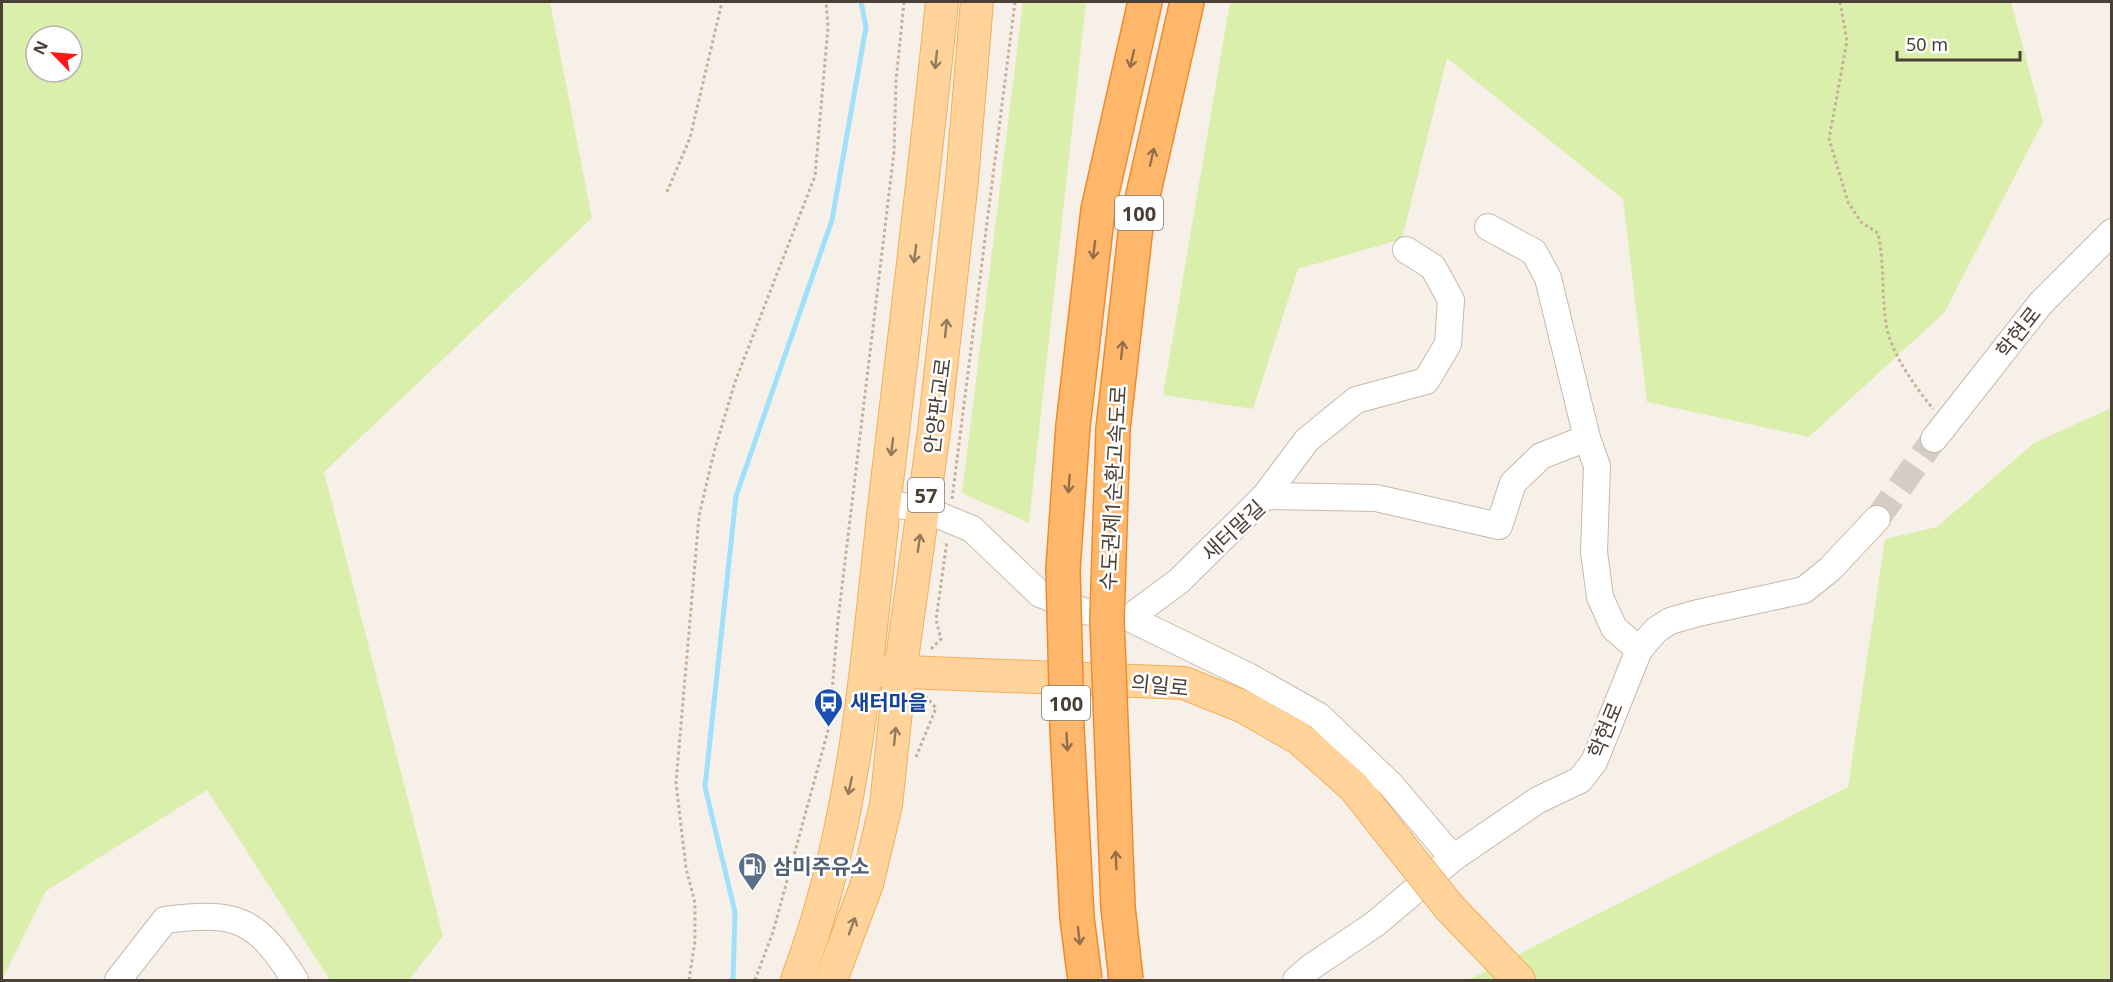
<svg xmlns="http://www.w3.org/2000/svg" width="2113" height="982" viewBox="0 0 2113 982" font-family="'Noto Sans','Noto Sans KR',sans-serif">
<rect width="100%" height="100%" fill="#f6f0e9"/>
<g fill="#dbefad" fill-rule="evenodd">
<path d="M2 2H550L592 218 324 472 443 936 409 980H330L207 790 46 891 2 980ZM36 36H72V72H36Z"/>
<path d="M1023 2H1086L1029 523 962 493Z"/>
<path d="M1230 2H2011L2043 122 1944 313 1809 437 1647 402 1623 199 1447 58 1402 239 1298 269 1253 409 1163 395Z"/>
<path d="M2111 408V980H1468L1848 787 1885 539 1937 527 2034 443Z"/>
</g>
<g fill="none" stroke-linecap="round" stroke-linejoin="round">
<path stroke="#9fe1f9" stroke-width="5" d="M733 980 735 912 705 787 736 496 832 220 866 27 861 2"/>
<path stroke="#d4cdc5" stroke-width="26" stroke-dasharray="26 13" stroke-linecap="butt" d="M1877 519 1934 439"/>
<defs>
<g id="minor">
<path d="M1488 227 1534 252 1548 278 1587 438 1597 466 1594 552 1600 597 1614 628 1639 650"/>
<path d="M1934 439 2041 303 2112 232"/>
<path d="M1265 496 1307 440 1356 400 1426 381 1448 344 1451 300 1433 267 1406 250"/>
<path d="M885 503 924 509 972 529 1040 594 1083 611 1129 618 1179 581 1265 496 1376 498 1499 526 1513 483 1541 456 1587 438"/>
<path d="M1129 618 1248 676 1319 716 1391 785 1453 858"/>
<path d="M118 980 165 920C237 911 256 918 295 980"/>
<path d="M1296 980 1311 967 1375 924 1453 858 1538 800 1580 780 1594 762 1639 650 1656 630 1670 621 1698 613 1804 590 1830 569 1877 519"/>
</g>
<g id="major">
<path d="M881 671 1184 683 1244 707 1300 739 1354 787 1398 843"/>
<path d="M1449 907 1519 980"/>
<path d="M797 980C855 827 866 668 884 507 904 338 925 170 942 2"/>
<path d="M831 980 867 884 886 805 900 673 934 431 962 180 977 2"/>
</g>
<g id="highway">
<path d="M1073 426 1098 210 1145 2"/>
<path d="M1113 429 1136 226 1187 2"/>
</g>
</defs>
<use href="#minor" stroke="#c6b9ad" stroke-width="28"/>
<use href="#major" stroke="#f2af5b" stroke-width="34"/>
<use href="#highway" stroke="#f08a29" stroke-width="36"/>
<g stroke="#c7b099" stroke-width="3" stroke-dasharray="3 3" stroke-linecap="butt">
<path d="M1840 2 1847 41 1829 139 1848 202 1861 222 1878 233C1885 265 1881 298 1887 329 1894 358 1915 386 1933 409"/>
<path d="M667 192 690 138 722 2"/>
<path d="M952 499 1015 2"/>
<path d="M931 649 941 639 936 620 947 541"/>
<path d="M916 757 936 708 926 697"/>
<path d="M689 980 695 941V903L686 868 676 783 699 516 714 452 735 382 815 176 828 27 826 2"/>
<path d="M755 980 773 932 829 727 838 620 894 152 896 81 904 2"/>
</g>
<use href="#minor" stroke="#fff" stroke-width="26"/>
<use href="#major" stroke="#ffd399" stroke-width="32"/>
<use href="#highway" stroke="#ffb86b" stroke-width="33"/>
<defs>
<path id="major-bridge" d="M1398 843 1449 907"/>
<g id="highway-bridge">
<path d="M1073 426 1063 569 1067 728 1077 918 1085 980"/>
<path d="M1113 429 1107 620 1118 907 1126 980"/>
</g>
</defs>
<use href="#major-bridge" stroke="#f2af5b" stroke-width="34" stroke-linecap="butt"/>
<use href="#highway-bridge" stroke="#f08a29" stroke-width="36" stroke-linecap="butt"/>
<use href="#major-bridge" stroke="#ffd399" stroke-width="32"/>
<use href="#highway-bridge" stroke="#ffb86b" stroke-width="33"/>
</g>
<defs><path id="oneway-shaft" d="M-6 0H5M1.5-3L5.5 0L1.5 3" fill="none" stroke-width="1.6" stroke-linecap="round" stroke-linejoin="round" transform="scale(1.5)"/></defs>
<g stroke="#93704b">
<use href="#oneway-shaft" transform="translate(1132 59) rotate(103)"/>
<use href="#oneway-shaft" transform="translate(1152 157) rotate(-77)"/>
<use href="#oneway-shaft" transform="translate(1094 250) rotate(97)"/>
<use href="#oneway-shaft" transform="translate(1122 350) rotate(-84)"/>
<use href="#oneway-shaft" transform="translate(1069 484) rotate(94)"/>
<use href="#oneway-shaft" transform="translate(1067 742) rotate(87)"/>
<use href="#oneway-shaft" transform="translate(1116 860) rotate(-92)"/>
<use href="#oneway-shaft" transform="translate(1079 936) rotate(83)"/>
</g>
<g stroke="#937b5e">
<use href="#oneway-shaft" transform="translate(936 60) rotate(96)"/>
<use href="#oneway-shaft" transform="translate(915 254) rotate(97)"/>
<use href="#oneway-shaft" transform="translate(946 328) rotate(-84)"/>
<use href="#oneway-shaft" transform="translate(892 447) rotate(97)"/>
<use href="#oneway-shaft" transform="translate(919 543) rotate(-82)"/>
<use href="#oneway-shaft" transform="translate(895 736) rotate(-84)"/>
<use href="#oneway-shaft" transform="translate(850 786) rotate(102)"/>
<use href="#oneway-shaft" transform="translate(852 926) rotate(-70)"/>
</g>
<defs>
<symbol id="bus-pin" viewBox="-11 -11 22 30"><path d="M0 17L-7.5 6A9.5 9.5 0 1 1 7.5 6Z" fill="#1a4fb4" stroke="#fff"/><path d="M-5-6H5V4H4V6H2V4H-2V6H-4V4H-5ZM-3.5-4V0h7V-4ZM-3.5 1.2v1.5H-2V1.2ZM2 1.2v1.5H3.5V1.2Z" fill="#fff"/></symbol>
<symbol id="fuel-pin" viewBox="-11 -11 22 30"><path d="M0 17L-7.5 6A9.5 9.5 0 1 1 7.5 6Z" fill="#5c6f8a" stroke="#fff"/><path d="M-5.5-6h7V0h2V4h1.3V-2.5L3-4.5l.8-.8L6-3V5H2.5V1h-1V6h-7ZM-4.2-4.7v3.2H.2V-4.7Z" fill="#fff"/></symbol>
</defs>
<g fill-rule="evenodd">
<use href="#bus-pin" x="812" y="686" width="33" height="45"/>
<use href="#fuel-pin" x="736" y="850" width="33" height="45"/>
</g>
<g text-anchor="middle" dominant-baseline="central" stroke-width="5" stroke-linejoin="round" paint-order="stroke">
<g fill="#fff" stroke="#817972" stroke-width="1.5">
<rect x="1115" y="196" width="48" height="34" rx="4.5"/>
<rect x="908" y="478" width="36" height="34" rx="4.5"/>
<rect x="1042" y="686" width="48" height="34" rx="4.5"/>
</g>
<g font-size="20" font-weight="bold" fill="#4b4036">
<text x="1139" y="213">100</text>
<text x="926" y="495">57</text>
<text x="1066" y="703">100</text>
</g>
<g font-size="21" fill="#4b4036" stroke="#fff">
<text transform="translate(2018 332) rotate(-52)">학현로</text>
<text transform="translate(937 406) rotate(-83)">안양판교로</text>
<text transform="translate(1113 488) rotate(-87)">수도권제1순환고속도로</text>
<text transform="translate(1233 530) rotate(-43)">새터말길</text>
<text transform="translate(1160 685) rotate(6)">의일로</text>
<text transform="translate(1605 730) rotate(-68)">학현로</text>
</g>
<g font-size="21" font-weight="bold" fill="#164399" stroke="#fff" text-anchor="start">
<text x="850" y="702">새터마을</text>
</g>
<g font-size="21" font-weight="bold" fill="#4e5e75" stroke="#fff" text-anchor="start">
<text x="773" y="866">삼미주유소</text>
</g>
</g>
<rect width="2113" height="982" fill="none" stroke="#4b4036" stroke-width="6"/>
<g transform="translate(54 54) rotate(295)"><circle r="28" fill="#ffffff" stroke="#b7b3af" stroke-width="1.5"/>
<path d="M0-4.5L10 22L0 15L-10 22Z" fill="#ff1817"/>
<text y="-9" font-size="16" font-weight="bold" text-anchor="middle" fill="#4b4036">N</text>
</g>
<path d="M1897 51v9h123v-9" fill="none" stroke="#4b4036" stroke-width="3"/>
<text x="1906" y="51" font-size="18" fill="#4b4036" stroke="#ffffff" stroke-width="4.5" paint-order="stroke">50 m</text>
</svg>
